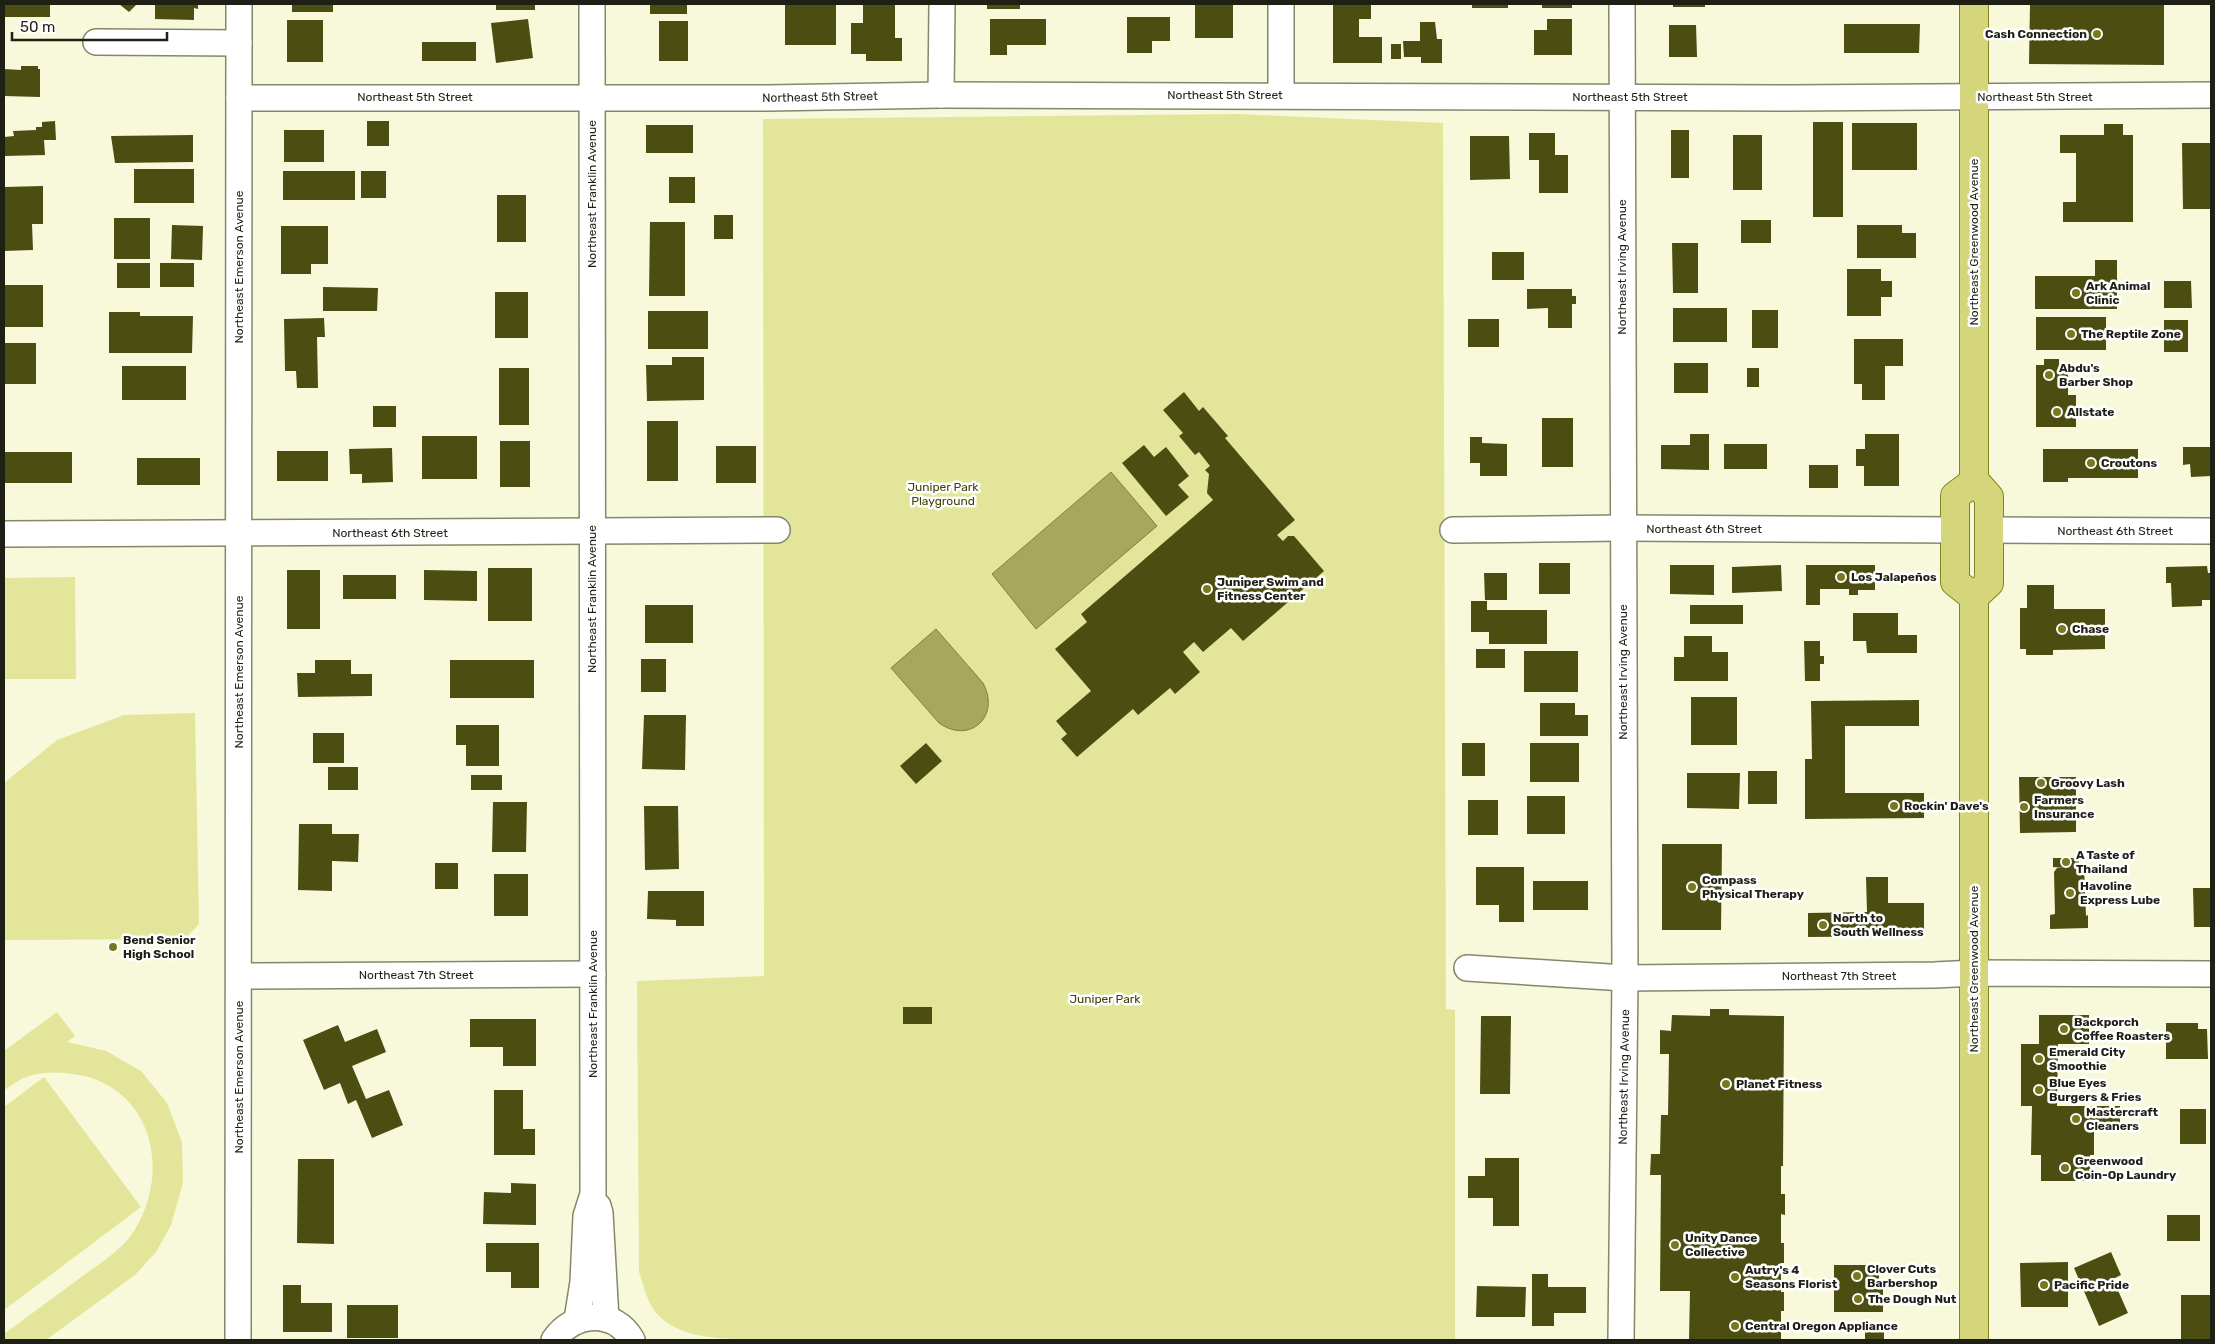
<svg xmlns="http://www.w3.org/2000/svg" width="2215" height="1344" viewBox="0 0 2215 1344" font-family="Rubik,sans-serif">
<rect width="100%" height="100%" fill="#f7f9da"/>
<g fill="#e3e69a">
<path d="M1238 114 1443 123 1446 1009 1455 1010V1340H766C733 1338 686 1342 660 1317 648 1306 644 1287 639 1272L637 981 764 976 763 119Z"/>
<path d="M75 577 76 679H4V578Z"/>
<path d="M195 713 199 924 185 939 4 940V783L57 740 124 715Z"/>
<path d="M57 1012 75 1036 67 1042 106 1051 141 1071 167 1103 182 1142 183 1183 171 1225 156 1252 135 1275 46 1340H4V1334C29 1315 55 1297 80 1278 99 1264 121 1251 134 1231 171 1172 153 1089 79 1075 61 1072 45 1071 27 1077 19 1079 11 1086 4 1090V1051Z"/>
<path d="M44 1077 141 1207 4 1310V1107Z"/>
</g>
<g fill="#a6a85c" stroke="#7e7f47">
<path d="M1111 472 1157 526 1036 629 992 574Z"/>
<path d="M936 629 983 683C1001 716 970 745 939 723L891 668Z"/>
</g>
<g fill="#4c4d11">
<rect x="4" y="4" width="46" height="13"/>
<path d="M119 4H137L129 12Z"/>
<path d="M155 4H198V9L194 8V20L155 19Z"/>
<rect x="292" y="4" width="41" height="8"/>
<rect x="496" y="4" width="39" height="6"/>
<rect x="650" y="4" width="37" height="10"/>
<rect x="785" y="4" width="51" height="41"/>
<path d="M863 4H895V38H902V61H866V54H851V23H863Z"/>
<rect x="987" y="4" width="33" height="5"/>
<rect x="1195" y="4" width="38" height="34"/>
<path d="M1333 4H1371V19H1359V37H1382V63H1333Z"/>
<rect x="1472" y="4" width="36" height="4"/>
<rect x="1542" y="4" width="30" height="4"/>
<rect x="1673" y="4" width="32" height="3"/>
<path d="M2030 4H2164V65L2029 64Z"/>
<path d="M1127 17H1170V41H1152V53H1127Z"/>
<path d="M528 19 533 58 496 63 491 23Z"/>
<path d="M990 19H1046V45H1007V55H990Z"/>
<path d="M1547 19H1572V55H1534V30H1547Z"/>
<rect x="287" y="20" width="36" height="42"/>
<rect x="659" y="21" width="29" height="40"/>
<path d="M1420 22H1435L1437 39H1442V63H1421V57H1404L1403 41H1420Z"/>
<path d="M1844 24H1920L1919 53H1844Z"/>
<path d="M1669 25H1696L1697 57H1669Z"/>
<rect x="422" y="42" width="54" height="19"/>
<rect x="1391" y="44" width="10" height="15"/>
<path d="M21 66H38V69H40V97L4 96V69L21 70Z"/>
<path d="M55 121 56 140H44L45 155 5 156 4 137 14 136 13 131 36 130V127H42V122Z"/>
<rect x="367" y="121" width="22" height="25"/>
<rect x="1813" y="122" width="30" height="95"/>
<rect x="1852" y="123" width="65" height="47"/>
<path d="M2104 124H2123V135H2133V222H2063V202H2076V153H2060V135H2104Z"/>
<rect x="646" y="125" width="47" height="28"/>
<rect x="284" y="130" width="40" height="32"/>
<rect x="1671" y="130" width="18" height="48"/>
<path d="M1529 133H1555V155H1568V193H1539V160H1529Z"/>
<path d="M193 135V162L115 163 111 136Z"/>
<rect x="1733" y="135" width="29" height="55"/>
<path d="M1470 136H1509L1510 179 1470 180Z"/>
<path d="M2182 143H2211V209H2183Z"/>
<rect x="134" y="169" width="60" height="34"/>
<rect x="283" y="171" width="72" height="29"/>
<rect x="361" y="171" width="25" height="27"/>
<rect x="669" y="177" width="26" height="26"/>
<path d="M43 186V224H32L33 250 4 251V187Z"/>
<rect x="497" y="195" width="29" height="47"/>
<rect x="714" y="215" width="19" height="24"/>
<rect x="114" y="218" width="36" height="41"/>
<rect x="1741" y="220" width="30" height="23"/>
<path d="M650 222H685V296H649Z"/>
<path d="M172 225 203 226 202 260 171 259Z"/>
<path d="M1857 225H1902V233H1916V258H1857Z"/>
<path d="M281 226H328V264H311V274H281Z"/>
<path d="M1672 243H1698V293H1673Z"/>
<rect x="1492" y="252" width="32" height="28"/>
<path d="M2095 260H2117V309H2035V276H2095Z"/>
<rect x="117" y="263" width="33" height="25"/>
<rect x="160" y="263" width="34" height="24"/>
<path d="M1847 269H1881V281H1892V297H1881V316H1847Z"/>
<path d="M2164 281H2191L2192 308H2164Z"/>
<rect x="4" y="285" width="39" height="42"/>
<path d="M323 287 378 288 377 311H323Z"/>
<path d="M1527 289H1572V296H1576V304H1572V328H1548V308L1527 309Z"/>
<rect x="495" y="292" width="33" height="46"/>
<rect x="1673" y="308" width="54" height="34"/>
<rect x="1752" y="310" width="26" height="38"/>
<rect x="648" y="311" width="60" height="38"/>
<path d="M109 312H140V316H193L192 353H109Z"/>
<rect x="2036" y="317" width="70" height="33"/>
<path d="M324 318 325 337H317L318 388H297L296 371H285L284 319Z"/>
<rect x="1468" y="319" width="31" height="28"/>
<rect x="2164" y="320" width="24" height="32"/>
<path d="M1854 339H1903V366H1885V400H1862V384H1854Z"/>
<rect x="4" y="343" width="32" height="41"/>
<path d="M672 357H704V400L647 401 646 365H672Z"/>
<path d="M2044 359H2059V366H2068V395H2076V427H2036V365H2044Z"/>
<rect x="1674" y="363" width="34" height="30"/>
<rect x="122" y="366" width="64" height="34"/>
<rect x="499" y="368" width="30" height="57"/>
<rect x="1747" y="368" width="12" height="19"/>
<path d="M1184 392 1199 411 1203 407 1228 436 1225 438 1295 520 1277 535 1283 541 1288 536H1294L1324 571 1243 641 1231 628 1203 652 1194 642 1183 652 1200 672 1175 694 1170 688 1138 715 1133 709 1077 757 1061 739 1067 734 1056 721 1091 691 1055 649 1087 622 1081 614 1213 500 1207 493 1209 474 1205 470 1210 466 1199 452 1195 455 1179 436 1183 433 1163 410Z"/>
<rect x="373" y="406" width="23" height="21"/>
<rect x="1542" y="418" width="31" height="49"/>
<rect x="647" y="421" width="31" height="60"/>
<path d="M1690 434H1709V470L1661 469V445H1690Z"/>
<path d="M1865 434H1899V486H1864V466H1856V449H1865Z"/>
<rect x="422" y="436" width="55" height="43"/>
<path d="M1470 437H1482V443L1507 444V476H1480V463H1470Z"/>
<rect x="500" y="441" width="30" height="46"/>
<rect x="1724" y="444" width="43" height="25"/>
<path d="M1144 445 1154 457 1166 447 1189 476 1178 485 1189 497 1166 516 1122 463Z"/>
<rect x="716" y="446" width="40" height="37"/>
<path d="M2183 447H2211V476L2191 477 2190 464 2183 465Z"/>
<path d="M392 448 393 482 362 483V474H350L349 449Z"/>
<path d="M2043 449H2138V478H2068V482H2043Z"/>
<rect x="277" y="451" width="51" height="30"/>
<rect x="4" y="452" width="68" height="31"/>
<rect x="137" y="458" width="63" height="27"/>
<rect x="1809" y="465" width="29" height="23"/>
<rect x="1539" y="563" width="31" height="31"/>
<path d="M1670 565H1714V595L1670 594Z"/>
<path d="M1781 565 1782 591 1732 593V567Z"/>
<path d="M1806 565H1875V590H1858V595H1849V589H1820V605H1806Z"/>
<path d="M2207 566 2208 573H2211V600H2202V606L2172 607 2171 583H2166V567Z"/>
<rect x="488" y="568" width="44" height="53"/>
<rect x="287" y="570" width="33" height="59"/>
<path d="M424 570 477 571V601L424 600Z"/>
<path d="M1484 573H1507V600H1485Z"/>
<rect x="343" y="575" width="53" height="24"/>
<path d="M2027 585H2054V609H2105V649L2053 650V655H2026V649H2020V608H2027Z"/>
<path d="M1471 601H1487V610H1547V644H1489V632H1471Z"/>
<rect x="645" y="605" width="48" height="38"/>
<rect x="1690" y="605" width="53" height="19"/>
<path d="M1853 613H1898V635H1917V653H1867L1866 641H1853Z"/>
<path d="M1684 636H1712V652H1728V681H1674V657H1684Z"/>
<path d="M1804 641H1820V656H1824V664H1820V681H1805Z"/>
<rect x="1476" y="649" width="29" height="19"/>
<rect x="1524" y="651" width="54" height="41"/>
<rect x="641" y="659" width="25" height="33"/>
<path d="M315 660H351V674H372V696L298 697 297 673H315Z"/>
<rect x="450" y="660" width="84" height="38"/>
<rect x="1691" y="697" width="46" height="48"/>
<path d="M1919 700V726H1845V793H1924V818L1805 819V759H1812L1811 701Z"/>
<path d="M1540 703H1575V715H1588V736H1540Z"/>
<path d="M644 715H686L685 770 642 769Z"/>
<path d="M456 725H499V766H466V745H456Z"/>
<rect x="313" y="733" width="31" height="30"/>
<path d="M926 743 942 761 916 784 900 766Z"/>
<rect x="1462" y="743" width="23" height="33"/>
<rect x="1530" y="743" width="49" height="39"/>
<rect x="328" y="767" width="30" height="23"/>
<rect x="1748" y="771" width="29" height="33"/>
<path d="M1687 773H1740L1739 809 1687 808Z"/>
<rect x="471" y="775" width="31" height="15"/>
<path d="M2019 777H2076V832L2020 833Z"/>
<rect x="1527" y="796" width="38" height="38"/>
<rect x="1468" y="800" width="30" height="35"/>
<path d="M493 802H527L526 852H492Z"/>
<path d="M644 806H678L679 869 645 870Z"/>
<path d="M299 824H332V834H359L358 862 332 861V891L298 890Z"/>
<path d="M1662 844H1722L1721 930H1662Z"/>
<path d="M2053 858H2079V868L2084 867 2086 916 2088 915V928L2050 929V915L2055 914 2054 872 2057 868H2064L2053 867Z"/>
<rect x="435" y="863" width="23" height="26"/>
<path d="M1476 867H1524V922H1499V905H1476Z"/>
<rect x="494" y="874" width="34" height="42"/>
<path d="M1866 877H1888V903H1924V936L1808 937V913L1867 912Z"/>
<rect x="1533" y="881" width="55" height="29"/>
<path d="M2193 888H2211V927H2194Z"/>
<path d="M648 891H704V926H676V920L647 919Z"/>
<rect x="903" y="1007" width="29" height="17"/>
<path d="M1710 1009H1729V1015L1784 1016 1783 1166H1781V1194H1785V1215L1781 1214V1243H1784V1263H1781V1292H1784V1311H1781V1340H1689L1690 1291H1660L1661 1175H1650L1651 1154H1660L1661 1115H1668L1669 1054H1660V1030L1671 1031 1672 1015 1710 1016Z"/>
<path d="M2039 1015H2089V1044H2058L2057 1106H2120V1131H2094V1155H2090V1181H2041V1155H2031L2032 1106H2021V1044H2039Z"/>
<path d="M1481 1016H1511L1510 1094H1480Z"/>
<path d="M470 1019H536V1066H503V1047H470Z"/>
<path d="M2166 1023H2198V1029H2207L2208 1059H2166Z"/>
<path d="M338 1025 345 1042 377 1029 386 1052 352 1066 366 1099 389 1090 403 1125 372 1138 356 1100 348 1104 340 1083 324 1090 303 1040Z"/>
<path d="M494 1090H523V1129H535V1155H494Z"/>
<rect x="2180" y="1109" width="26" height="35"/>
<path d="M1485 1158H1519V1226H1493V1198H1468V1176H1485Z"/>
<path d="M298 1159H334V1244L297 1243Z"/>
<path d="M511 1183 536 1184V1225L483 1224 484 1192 511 1193Z"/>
<rect x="2167" y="1215" width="33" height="26"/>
<path d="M486 1243H539V1288H511V1272H486Z"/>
<path d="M2111 1252 2121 1275 2113 1279 2128 1313 2099 1326 2074 1268Z"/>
<path d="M2068 1262V1307H2021L2020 1263Z"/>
<path d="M1834 1265H1879V1287H1883V1312H1834Z"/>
<path d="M1532 1274H1548V1287H1586V1313H1554V1326H1532Z"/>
<path d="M283 1285H301V1303H332V1332H283Z"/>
<path d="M1477 1286 1526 1287 1525 1317H1476Z"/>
<rect x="2181" y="1295" width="30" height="45"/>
<rect x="347" y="1305" width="51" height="33"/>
<rect x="1865" y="1331" width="19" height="9"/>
</g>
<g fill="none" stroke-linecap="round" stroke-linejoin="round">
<defs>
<g id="minor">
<path d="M1281 4V95"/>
<path d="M96 42 239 43"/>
<path d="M941 95 942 4"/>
<path d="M239 98H768L941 95 1791 98 2211 95"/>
<path d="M1453 530 1622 528 1955 530"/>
<path d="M1989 530 2211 531"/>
<path d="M4 534 777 530"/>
<path d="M1467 968 1625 978 1935 975 1974 973 2211 974"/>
<path d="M239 976 593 974"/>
<path d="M598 1206 600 1213 606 1319"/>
<path d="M577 1320 583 1282 586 1216 593 1194 592 4"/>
<path d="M238 1340 239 4"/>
<path d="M554 1340C573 1312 614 1308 632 1340"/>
<path d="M1621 1340 1625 978 1622 4"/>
</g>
<g id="major">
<path d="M1974 597 1955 582V496L1975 481"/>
<path d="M1974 1340V597L1989 583V497L1974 480V4"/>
</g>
</defs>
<use href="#minor" stroke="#85876b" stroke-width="28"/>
<use href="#major" stroke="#83841f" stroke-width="30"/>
<use href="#minor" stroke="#fff" stroke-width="25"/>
<use href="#major" stroke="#d5d67c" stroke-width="28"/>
</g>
<g fill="#77781f" stroke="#fff" stroke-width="2">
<circle cx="2097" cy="34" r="5"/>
<circle cx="2076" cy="293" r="5"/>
<circle cx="2071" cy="334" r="5"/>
<circle cx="2049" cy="375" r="5"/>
<circle cx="2057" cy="412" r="5"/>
<circle cx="2091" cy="463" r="5"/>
<circle cx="1841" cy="577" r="5"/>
<circle cx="1207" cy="589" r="5"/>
<circle cx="2062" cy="629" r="5"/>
<circle cx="2041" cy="783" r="5"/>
<circle cx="1894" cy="806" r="5"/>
<circle cx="2024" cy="807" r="5"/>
<circle cx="2066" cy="862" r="5"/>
<circle cx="1692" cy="887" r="5"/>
<circle cx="2070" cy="893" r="5"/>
<circle cx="1823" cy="925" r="5"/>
<circle cx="113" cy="947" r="5"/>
<circle cx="2064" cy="1029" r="5"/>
<circle cx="2039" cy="1059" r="5"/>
<circle cx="1726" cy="1084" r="5"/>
<circle cx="2039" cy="1090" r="5"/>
<circle cx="2076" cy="1119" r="5"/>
<circle cx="2065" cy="1168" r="5"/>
<circle cx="1675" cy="1245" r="5"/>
<circle cx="1857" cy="1276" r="5"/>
<circle cx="1735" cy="1277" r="5"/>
<circle cx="2044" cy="1285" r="5"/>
<circle cx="1858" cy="1299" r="5"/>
<circle cx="1735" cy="1326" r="5"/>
</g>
<g text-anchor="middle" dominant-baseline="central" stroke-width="5" stroke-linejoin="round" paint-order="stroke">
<g font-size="12" font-weight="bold" fill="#1f2015" stroke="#fff" text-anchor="start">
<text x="2087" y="34" text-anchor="end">Cash Connection</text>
<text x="2086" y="286">Ark Animal<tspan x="2086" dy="14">Clinic</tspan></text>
<text x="2081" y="334">The Reptile Zone</text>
<text x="2059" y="368">Abdu's<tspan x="2059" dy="14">Barber Shop</tspan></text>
<text x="2067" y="412">Allstate</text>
<text x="2101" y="463">Croutons</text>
<text x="1851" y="577">Los Jalapeños</text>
<text x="1217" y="582">Juniper Swim and<tspan x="1217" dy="14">Fitness Center</tspan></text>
<text x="2072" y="629">Chase</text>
<text x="2051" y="783">Groovy Lash</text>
<text x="2034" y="800">Farmers<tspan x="2034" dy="14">Insurance</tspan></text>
<text x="1904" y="806">Rockin' Dave's</text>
<text x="2076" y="855">A Taste of<tspan x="2076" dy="14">Thailand</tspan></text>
<text x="1702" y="880">Compass<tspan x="1702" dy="14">Physical Therapy</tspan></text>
<text x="2080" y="886">Havoline<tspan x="2080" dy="14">Express Lube</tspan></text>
<text x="1833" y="918">North to<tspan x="1833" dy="14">South Wellness</tspan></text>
<text x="123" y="940">Bend Senior<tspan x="123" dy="14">High School</tspan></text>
<text x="2074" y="1022">Backporch<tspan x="2074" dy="14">Coffee Roasters</tspan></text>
<text x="2049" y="1052">Emerald City<tspan x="2049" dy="14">Smoothie</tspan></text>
<text x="2049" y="1083">Blue Eyes<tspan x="2049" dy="14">Burgers &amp; Fries</tspan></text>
<text x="1736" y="1084">Planet Fitness</text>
<text x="2086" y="1112">Mastercraft<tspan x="2086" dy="14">Cleaners</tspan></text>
<text x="2075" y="1161">Greenwood<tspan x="2075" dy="14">Coin-Op Laundry</tspan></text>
<text x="1685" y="1238">Unity Dance<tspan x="1685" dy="14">Collective</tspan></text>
<text x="1867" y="1269">Clover Cuts<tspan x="1867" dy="14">Barbershop</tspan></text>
<text x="1745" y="1270">Autry's 4<tspan x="1745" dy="14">Seasons Florist</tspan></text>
<text x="2054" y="1285">Pacific Pride</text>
<text x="1868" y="1299">The Dough Nut</text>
<text x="1745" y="1326">Central Oregon Appliance</text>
</g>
<g font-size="12" fill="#1f2015" stroke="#fff">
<text x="1225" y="95">Northeast 5th Street</text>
<text x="415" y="97">Northeast 5th Street</text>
<text transform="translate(820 97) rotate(-1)">Northeast 5th Street</text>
<text x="1630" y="97">Northeast 5th Street</text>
<text x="2035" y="97">Northeast 5th Street</text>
<text transform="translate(592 194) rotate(-90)">Northeast Franklin Avenue</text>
<text transform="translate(1974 242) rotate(-90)">Northeast Greenwood Avenue</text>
<text transform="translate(239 267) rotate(-90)">Northeast Emerson Avenue</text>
<text transform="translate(1622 267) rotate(-90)">Northeast Irving Avenue</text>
<text x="1704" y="529">Northeast 6th Street</text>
<text x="2115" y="531">Northeast 6th Street</text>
<text x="390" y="533">Northeast 6th Street</text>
<text transform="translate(592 599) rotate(-90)">Northeast Franklin Avenue</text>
<text transform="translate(239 672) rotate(-90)">Northeast Emerson Avenue</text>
<text transform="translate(1623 672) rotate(-90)">Northeast Irving Avenue</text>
<text transform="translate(1974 969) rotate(-90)">Northeast Greenwood Avenue</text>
<text x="416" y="975">Northeast 7th Street</text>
<text x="1839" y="976">Northeast 7th Street</text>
<text transform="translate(593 1004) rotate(-90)">Northeast Franklin Avenue</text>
<text transform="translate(239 1077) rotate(-90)">Northeast Emerson Avenue</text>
<text transform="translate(1624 1077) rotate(-89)">Northeast Irving Avenue</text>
</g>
<g font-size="12" fill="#424205" stroke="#fff">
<text x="943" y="487">Juniper Park<tspan x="943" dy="14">Playground</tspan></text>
<text x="1105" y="999">Juniper Park</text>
</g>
</g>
<rect width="2215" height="1344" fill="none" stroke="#1f2015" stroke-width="10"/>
<path d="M12 32v8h155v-8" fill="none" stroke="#1f2015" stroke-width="2.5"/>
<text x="20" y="32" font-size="15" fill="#1f2015" stroke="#ffffff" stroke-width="4" paint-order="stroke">50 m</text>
</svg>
